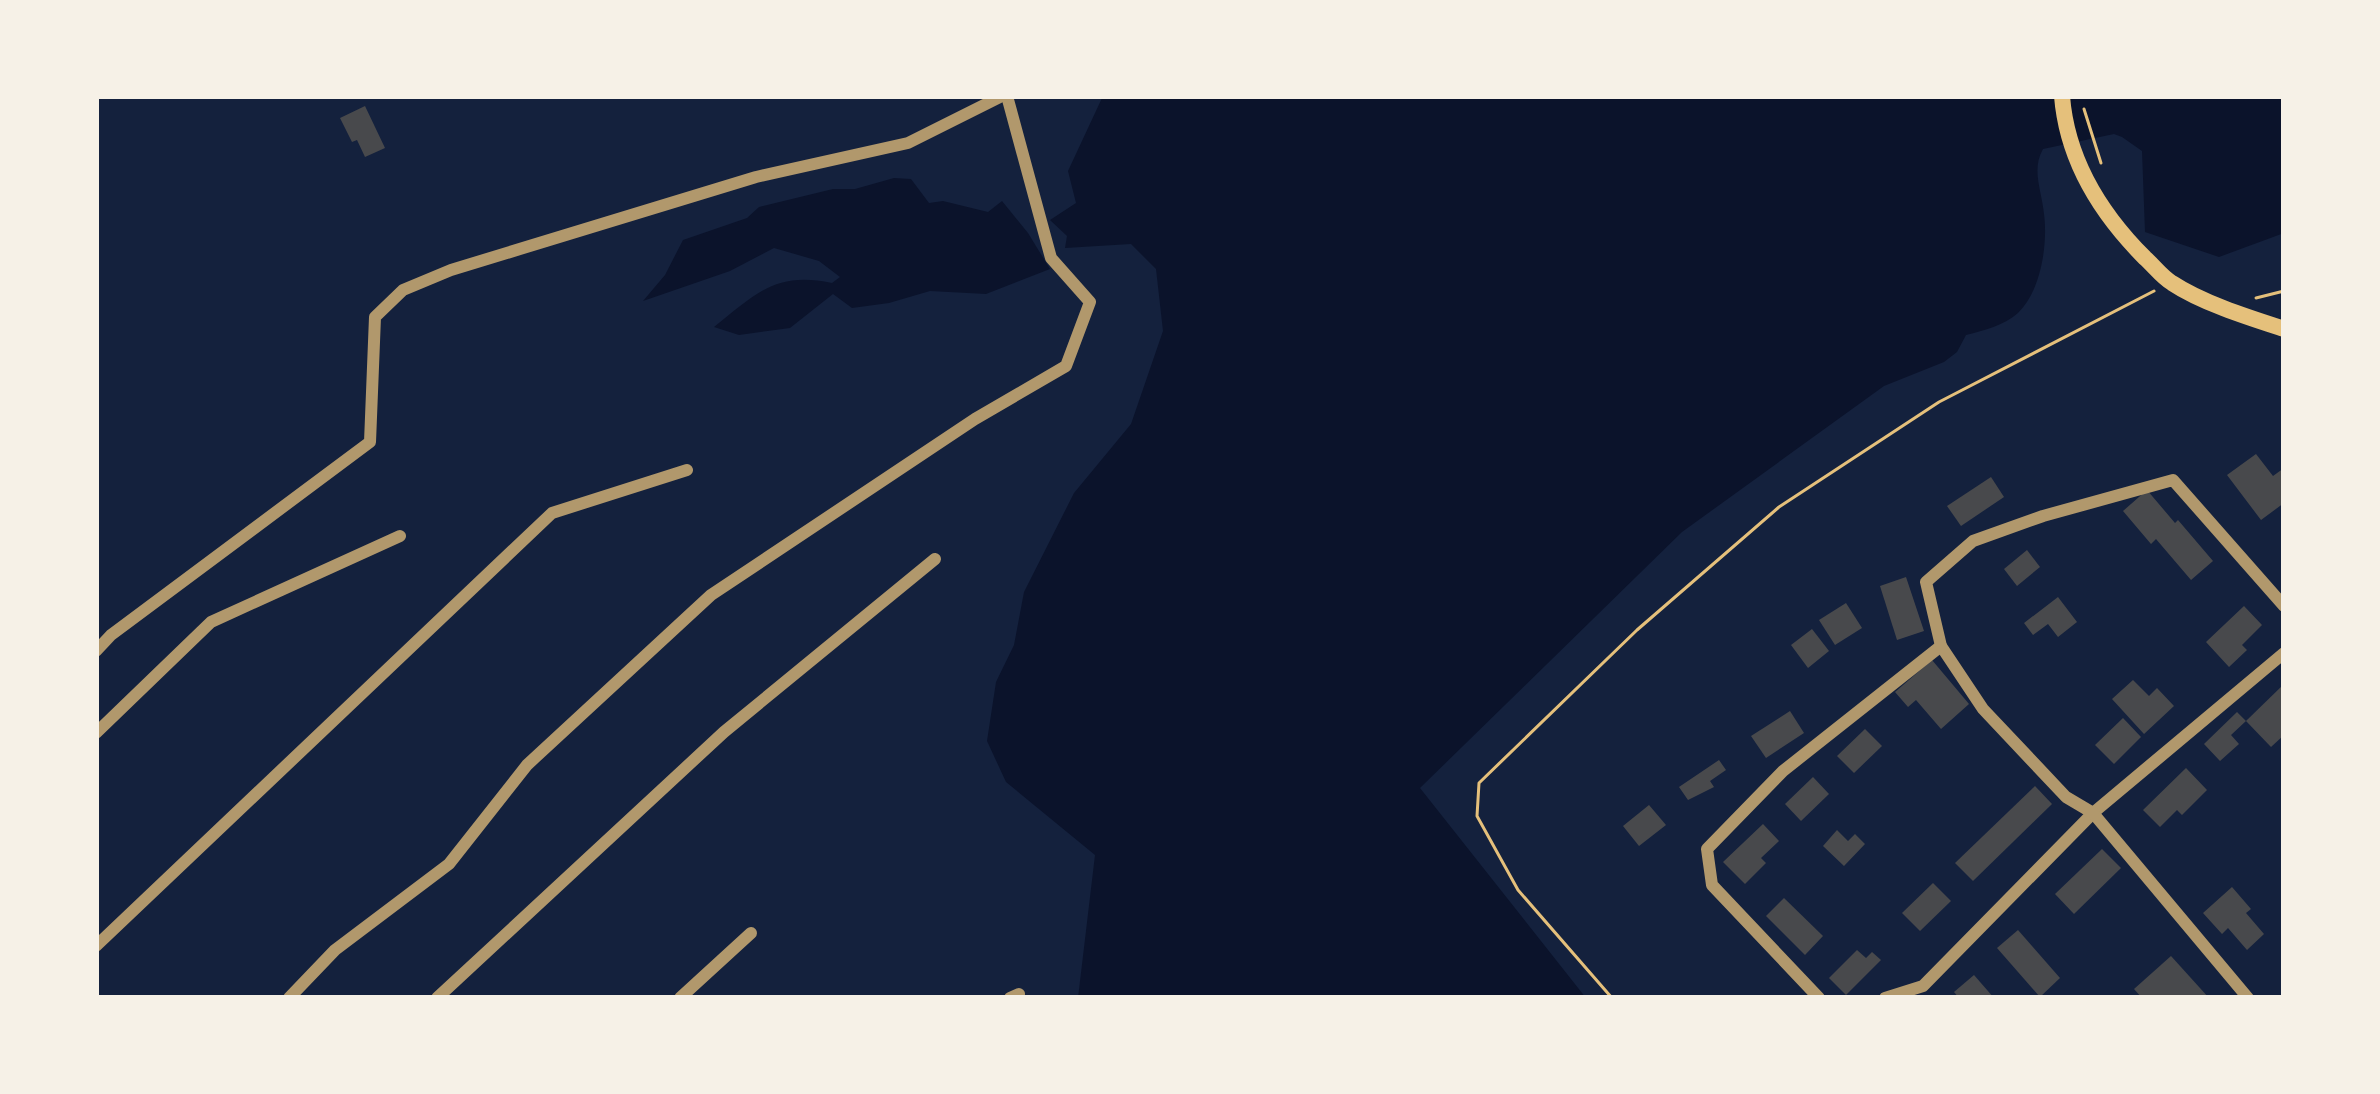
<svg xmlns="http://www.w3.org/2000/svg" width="2380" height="1094" viewBox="0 0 2380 1094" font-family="'Nunito Sans',sans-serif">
<rect width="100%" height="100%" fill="#14213d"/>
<g fill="#0b132b">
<path d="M1107 96H2284V233L2219 257 2145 232 2142 151 2122 137 2114 134 2043 149C2031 170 2042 191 2044 214 2048 244 2041 291 2018 313 2003 326 1985 330 1966 335L1957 352 1944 362 1884 386 1682 532 1420 788 1586 998H1078L1095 855 1006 782 987 741 996 682 1014 645 1024 592 1074 493 1131 424 1163 331 1156 269 1131 244 1065 248 1067 236 1050 220 1076 203 1068 171 1102 98Z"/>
<path d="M894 178 911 179 929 203 943 201 988 212 1002 201 1028 233 1050 269 986 294 930 291 889 303 852 308 833 294 790 328 739 335 714 327C756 294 775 271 832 283L840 277 819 261 774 248 730 271 643 301 665 275 683 240 747 218 759 207 833 189H855Z"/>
</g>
<g fill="#48494c">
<path d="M365 106 385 148 365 157 357 140 352 142 340 118Z"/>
<path d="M2256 454 2273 476 2284 468V503L2261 520 2227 475Z"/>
<path d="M1991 477 2004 497 1961 526 1947 506Z"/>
<path d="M2147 490 2175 523 2178 520 2213 561 2191 580 2156 539 2151 544 2123 511Z"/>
<path d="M2027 550 2040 567 2017 586 2004 569Z"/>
<path d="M1906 577 1924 631 1897 640 1880 586Z"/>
<path d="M2058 597 2077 622 2058 637 2048 624 2033 635 2024 623Z"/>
<path d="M1846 603 1862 628 1835 645 1819 620Z"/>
<path d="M2244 606 2262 625 2242 645 2247 650 2229 667 2206 642Z"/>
<path d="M1812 629 1829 651 1808 668 1791 645Z"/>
<path d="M1932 660 1969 704 1941 729 1916 700 1908 707 1895 692Z"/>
<path d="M2133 680 2149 696 2157 688 2174 706 2144 734 2112 699Z"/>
<path d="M2284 684V735L2271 747 2246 721Z"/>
<path d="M1790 711 1804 733 1766 758 1751 736Z"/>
<path d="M2237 712 2246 721 2231 735 2239 744 2220 761 2204 744Z"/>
<path d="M2123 718 2141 737 2114 764 2095 745Z"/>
<path d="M1865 729 1882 746 1854 773 1837 756Z"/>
<path d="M1719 760 1726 770 1710 781 1714 787 1688 800 1679 787Z"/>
<path d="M2186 768 2207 790 2182 815 2177 810 2160 827 2143 810Z"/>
<path d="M1813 777 1829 794 1801 821 1785 804Z"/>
<path d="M2035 786 2052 804 1973 881 1955 863Z"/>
<path d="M1649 805 1666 825 1639 846 1623 826Z"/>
<path d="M1763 824 1779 841 1761 858 1766 863 1745 884 1723 862Z"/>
<path d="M1837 830 1848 841 1855 834 1865 844 1844 866 1823 846Z"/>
<path d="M2102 849 2121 868 2074 914 2055 894Z"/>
<path d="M1933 883 1951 901 1920 931 1902 913Z"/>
<path d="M2232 887 2251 909 2246 913 2264 934 2247 950 2228 928 2222 934 2203 913Z"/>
<path d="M1784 898 1823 936 1805 955 1766 916Z"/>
<path d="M2018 930 2060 978 2040 997 1997 948Z"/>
<path d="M1857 950 1866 958 1872 952 1881 960 1846 995 1829 978Z"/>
<path d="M2171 956 2209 998H2142L2134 989Z"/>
<path d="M1974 975 1994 998H1959L1954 992Z"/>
</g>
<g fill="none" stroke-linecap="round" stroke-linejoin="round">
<g stroke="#e5c07b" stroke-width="3">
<path d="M2084 109 2101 163"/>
<path d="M2256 298 2284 291"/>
<path d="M1612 998 1518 890 1477 816 1479 783 1637 630 1779 507 1939 402 2154 291"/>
</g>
<g stroke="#b1986c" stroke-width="12">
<path d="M96 651 111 635 370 442 375 317 403 290 451 270 756 177 908 143 1002 96"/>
<path d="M96 733 211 622 400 536"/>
<path d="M96 946 552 513 687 470"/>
<path d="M289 998 335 950 449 864 527 765 711 595 975 419 1066 366 1090 302 1051 258 1007 96"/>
<path d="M437 998 724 732 935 559"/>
<path d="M680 998 751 933"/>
<path d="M1010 998 1019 994"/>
<path d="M1819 998 1712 885 1707 849 1783 771 1941 646"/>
<path d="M1885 998 1923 986 2093 813 2284 653"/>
<path d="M2248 998 2093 813 2066 797 1983 709 1941 646 1926 582 1973 541 2043 516 2173 480 2284 606"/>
</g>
<path stroke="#e5c07b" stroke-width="16" d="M2062 96C2067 160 2101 214 2145 258 2154 266 2162 277 2172 283 2202 303 2250 318 2284 329"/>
</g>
<rect width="2380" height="1094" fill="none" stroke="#f6f1e7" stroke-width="198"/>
</svg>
